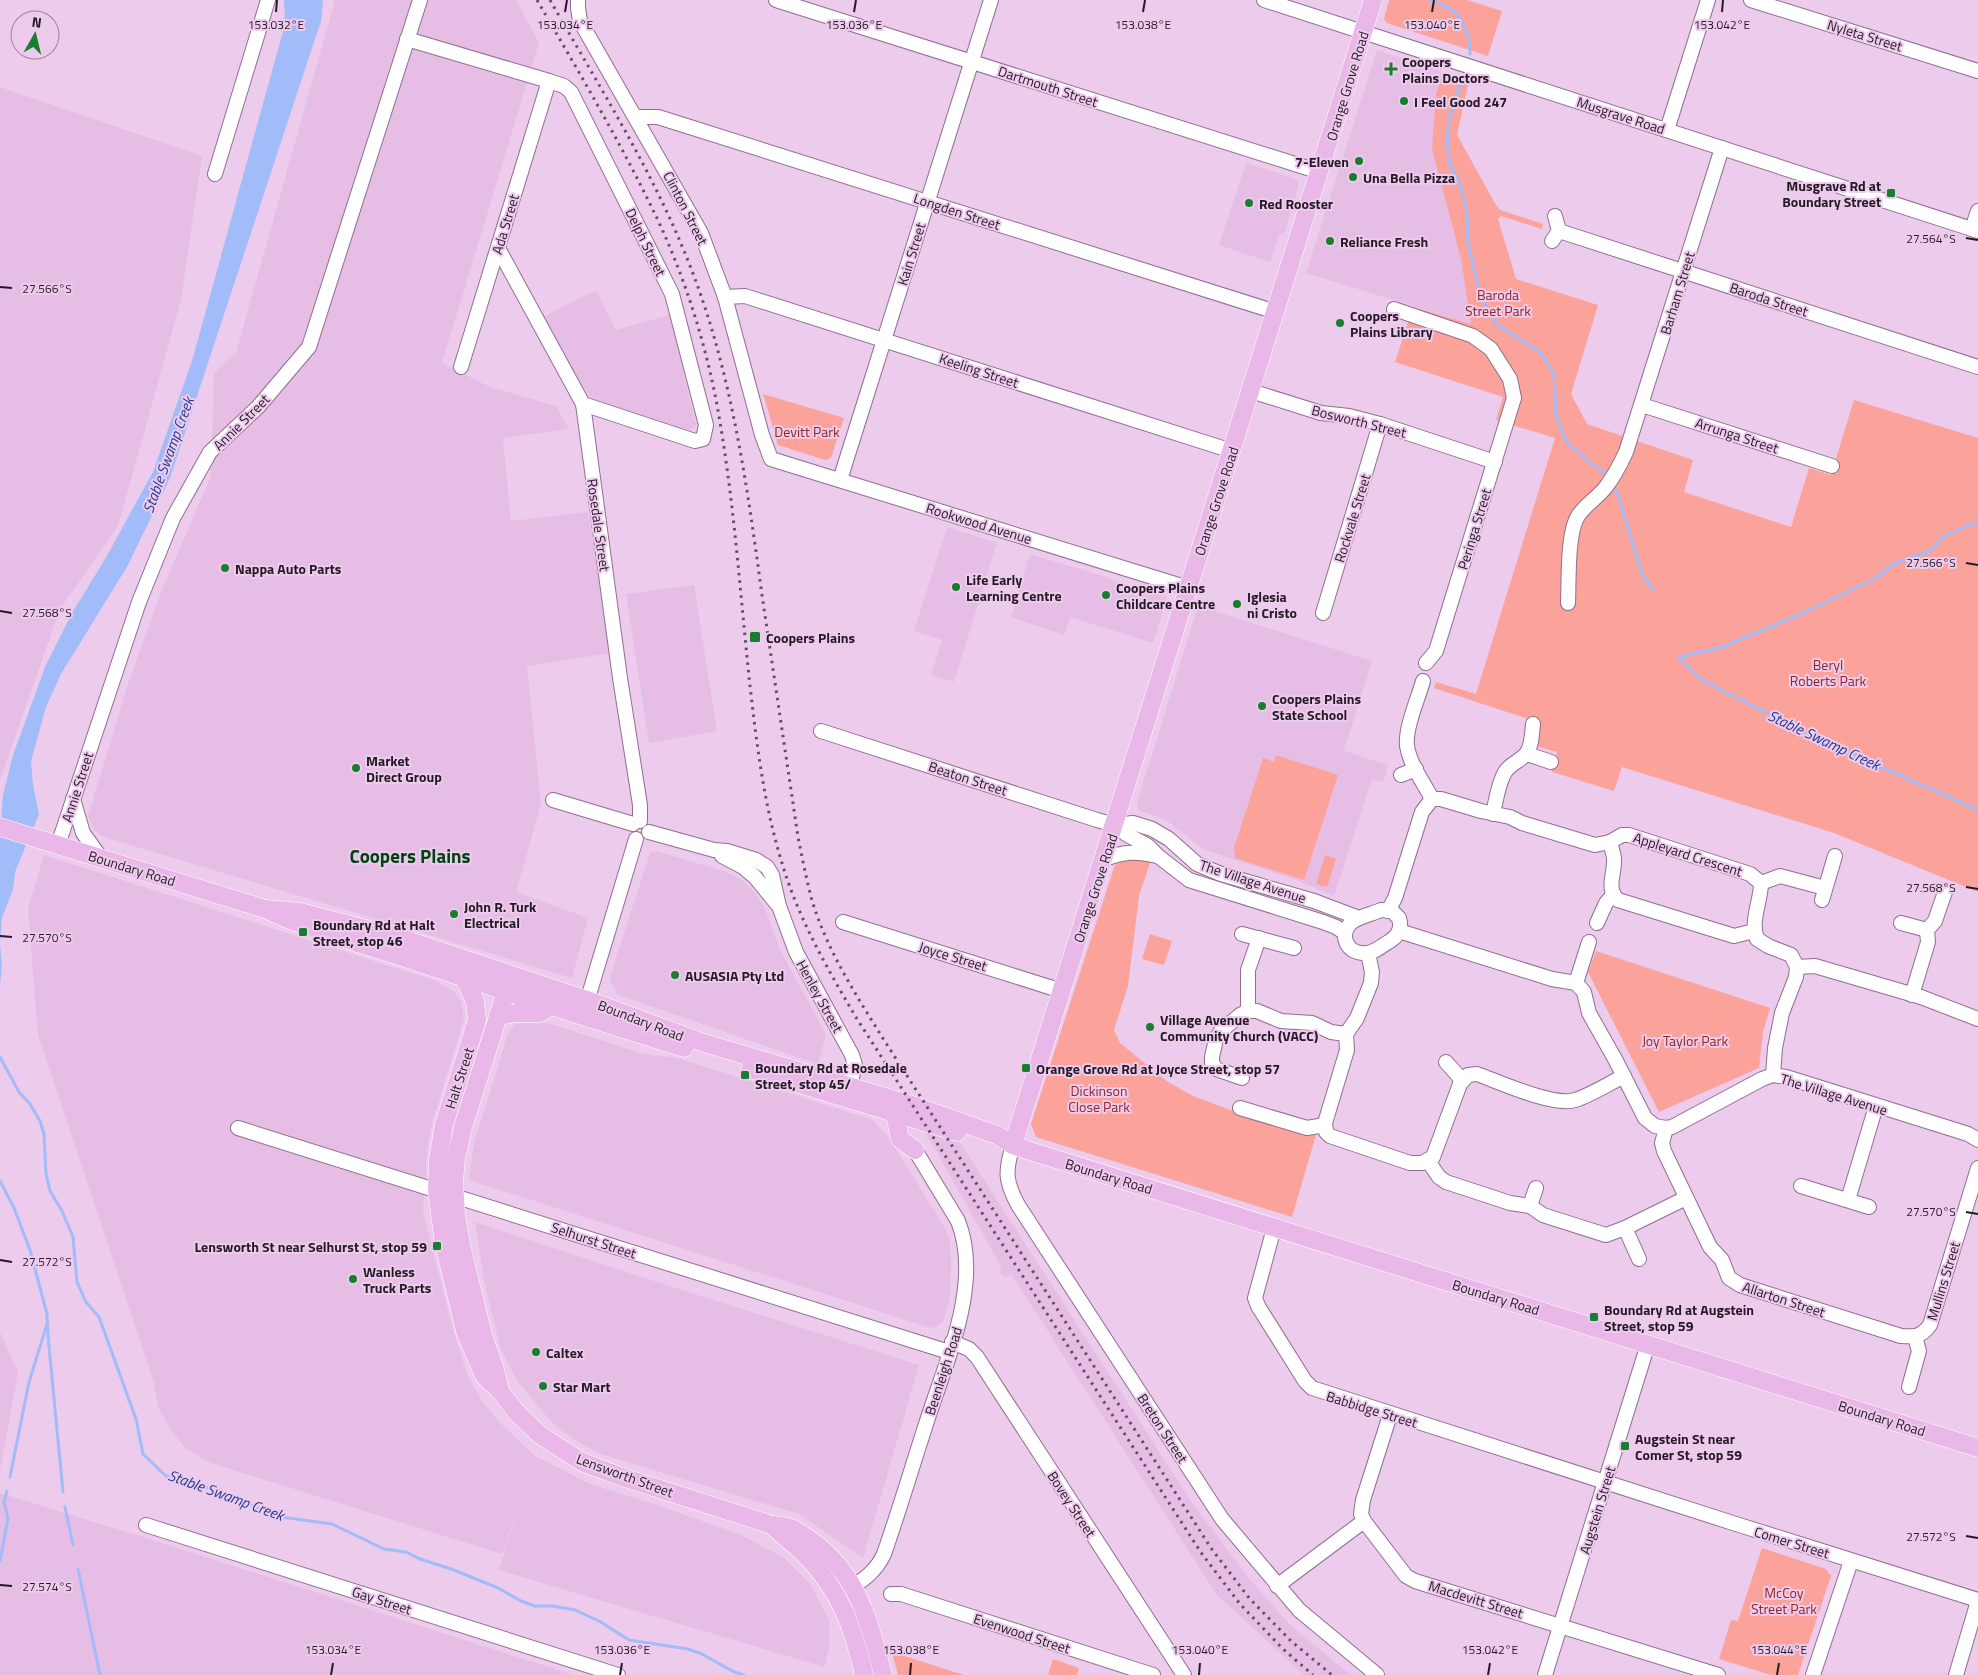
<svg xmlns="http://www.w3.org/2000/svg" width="1978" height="1675" viewBox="0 0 1978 1675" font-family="'Titillium Web',sans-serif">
<rect width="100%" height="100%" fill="#edcbec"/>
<g fill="#e6bee5">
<path d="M335 0H516L539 43 442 363 490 387 556 406 569 429 503 438 511 521 588 512 611 653 527 666 541 804 516 892 588 918 572 978 101 836 93 828 88 816 128 684 161 592 211 476 214 374 236 353Z"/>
<path d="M1377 50 1443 72 1436 94 1471 324 1306 273Z"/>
<path d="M0 87 202 156 181 300 118 526 60 609 0 780Z"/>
<path d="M1246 163 1294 178 1298 181V187L1285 232 1279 235 1270 262 1219 245Z"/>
<path d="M596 290 616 330 670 315 696 425 694 427 690 430 681 428 596 400 588 395 543 317Z"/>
<path d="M947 527 997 543 954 682 931 675 942 640 914 631Z"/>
<path d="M1030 554 1109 578 1114 581 1167 597 1153 643 1070 617 1064 635 1011 617Z"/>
<path d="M694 585 717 731 649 743 626 594Z"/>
<path d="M1198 606 1372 661 1344 751 1388 765 1383 782 1372 779 1334 896 1296 880 1203 849 1166 820 1139 810 1137 803Z"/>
<path d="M655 851 724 871 739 878 753 890 764 906 780 950 826 1034 818 1064 618 995 609 980 650 853Z"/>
<path d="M44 855 436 981 453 991 461 1001 464 1019 432 1123 428 1143 423 1212 454 1334 467 1374 481 1400 500 1423 535 1456 590 1484 657 1505 741 1535 784 1558 811 1585 829 1620V1650L824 1667 499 1570 518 1508 502 1554 211 1463 186 1449 171 1430 158 1406 154 1383 38 1035 28 909Z"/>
<path d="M516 1023H548L644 1054 677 1058 873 1120 891 1141 946 1230 950 1241 951 1261 950 1299 942 1323 933 1328 928 1327 469 1180 474 1143 509 1031Z"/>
<path d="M923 1128 957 1138 1193 1504 1248 1577 1290 1625 1351 1675H1304L1217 1595 1011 1274 1007 1277 1003 1276 1000 1272 1001 1266Z"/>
<path d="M475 1222 657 1282 919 1365 863 1558 799 1514 601 1454 573 1439 550 1420 518 1382 500 1347 484 1280Z"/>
<path d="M0 1332 18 1373 0 1470Z"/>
<path d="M0 1493 149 1539 574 1675H0Z"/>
</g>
<g fill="#fba39a">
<path d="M1389 0H1467L1502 11 1488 56 1387 23 1384 19Z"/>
<path d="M1443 72 1469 80 1457 135 1496 205 1500 210 1543 224 1542 229 1501 216 1498 219 1516 279 1598 305 1571 394 1587 424 1693 460 1684 492 1791 527 1809 468 1831 475 1854 400 1978 438V892L1834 833 1622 767 1614 791 1552 772 1557 752 1539 747 1536 741 1537 722 1434 688 1436 682 1476 694 1555 438 1496 420 1503 397 1395 362 1413 307 1471 324 1461 259 1432 149 1436 94Z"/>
<path d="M763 394 844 418 831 458 825 460 778 445Z"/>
<path d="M1276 755 1338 775 1304 880 1235 858 1234 848 1263 758 1274 762Z"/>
<path d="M1325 855 1336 859 1327 887 1316 884Z"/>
<path d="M1131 857 1151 860 1139 896 1128 986 1114 1030 1120 1043 1168 1082 1193 1096 1233 1111 1316 1135 1292 1217 1036 1137 1031 1124 1115 865Z"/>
<path d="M1150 934 1172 941 1164 965 1142 959Z"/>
<path d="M1596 951 1770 1008 1763 1032 1759 1068 1659 1112 1588 972Z"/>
<path d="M1762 1548 1826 1569 1831 1576 1798 1675H1771L1719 1659 1731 1620 1738 1621Z"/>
<path d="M892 1652 964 1675H898Z"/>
<path d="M1053 1659 1079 1668 1077 1675H1048Z"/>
</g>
<path fill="#a2bbf9" d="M284 0H323L321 21 170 478 128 565 61 674 46 707 31 761 33 785 39 814 15 872 13 889 2 918 0 944 2 964 0 986V834L3 795 13 755 45 667 72 613 104 561 153 472 192 361 285 24Z"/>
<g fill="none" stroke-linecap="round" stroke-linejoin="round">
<g stroke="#a2bbf9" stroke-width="3">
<path d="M1430 0C1436 3 1443 5 1449 8 1463 17 1471 37 1470 54"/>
<path d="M1462 79 1449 119 1447 143 1450 165 1461 186 1467 213 1468 243 1481 297 1497 325 1541 353 1554 374 1556 414 1566 441 1593 465 1601 470 1607 477"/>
<path d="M1612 484 1618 495 1642 574 1653 590"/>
<path d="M1978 521 1942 537 1932 550 1893 564 1876 578 1803 613 1722 647 1679 657 1700 679 1818 739 1978 810"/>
<path d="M0 1057 19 1092 30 1104 40 1121 44 1134 46 1174 50 1191 62 1211 73 1237 77 1282 86 1302 99 1317 136 1419 143 1454 166 1476 178 1481 218 1490 262 1510 281 1517 332 1524 384 1549 406 1552 420 1559 454 1570 498 1588 521 1601 535 1606H552L575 1610 599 1621 629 1640 688 1649 702 1654 734 1672 744 1675"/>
<path d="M0 1181 14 1208 30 1250 47 1314 48 1336 63 1492"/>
<path d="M10 1477 29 1382 47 1324"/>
<path d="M65 1507 73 1545"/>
<path d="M0 1561 8 1518 4 1502 7 1491"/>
<path d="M78 1569 100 1675"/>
</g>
<defs>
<g id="minor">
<path d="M578 0V8L580 21 701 233 725 297 762 435 771 459 1188 588"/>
<path d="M776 0 1320 172"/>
<path d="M1264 0 1978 231"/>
<path d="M1751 0 1978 71"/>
<path d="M407 39 549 81 564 86 571 92 672 294 706 425 703 439 695 441 583 404"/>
<path d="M637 117H658L1276 312"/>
<path d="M1667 130 1708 0"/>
<path d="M215 174 268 0"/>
<path d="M1972 229 1978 211"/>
<path d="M1559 231 1978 367"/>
<path d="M1552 241 1559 231 1555 216"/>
<path d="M498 248 583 404 620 678 640 805V821"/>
<path d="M725 297 745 296 1232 451"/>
<path d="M1394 309 1473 336 1491 349 1510 379 1514 398 1436 651 1426 663"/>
<path d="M461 367 549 81"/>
<path d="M1251 391 1321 413 1349 416 1380 424 1495 462"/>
<path d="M1642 405 1832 466"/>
<path d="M840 480 991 0"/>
<path d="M1568 603C1569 582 1567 533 1578 516 1585 505 1597 498 1605 488 1614 477 1620 465 1626 452L1722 148"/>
<path d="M1323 613 1380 424"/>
<path d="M1423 681C1418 699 1405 728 1407 746 1410 765 1424 783 1432 799"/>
<path d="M821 731 1097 820 1115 825 1133 823 1152 829 1169 839 1197 864 1221 874 1314 901 1359 918"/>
<path d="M1527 754 1551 762"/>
<path d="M1401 775 1416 769"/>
<path d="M73 799 83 833 101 858"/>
<path d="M553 800 633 824"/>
<path d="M1493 814C1496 800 1498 784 1505 772 1510 764 1520 761 1526 754 1532 747 1532 732 1533 724"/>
<path d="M1115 825 1126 834 1148 846 1158 856 1189 880 1323 922 1336 927 1345 933"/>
<path d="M649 832 714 850 727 851 756 860 767 867 772 875 779 906 796 952 852 1055 855 1065 850 1085"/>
<path d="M1610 842C1611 848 1615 856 1614 862 1614 876 1606 889 1618 900L1734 936 1754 931"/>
<path d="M58 845 139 602 173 518 210 452 258 407 309 347 420 0"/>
<path d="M722 856 743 867 755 877 777 904"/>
<path d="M1103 860C1124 851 1136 851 1157 856"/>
<path d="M1761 883 1780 876 1825 888"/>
<path d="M1822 900 1835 856"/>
<path d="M1381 910 1392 911 1399 918C1402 928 1399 935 1390 941 1383 945 1374 953 1366 953 1348 955 1337 935 1352 922 1360 916 1372 914 1381 910Z"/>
<path d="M1388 911 1395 898 1422 812 1432 799H1441L1481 811 1510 817 1522 823 1595 845 1610 842 1622 835H1629L1750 874 1761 883C1761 902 1750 920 1757 939L1768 946 1791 955 1797 967 1796 977 1782 1013 1775 1048 1773 1075"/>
<path d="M843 922 1062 991"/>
<path d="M1597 923 1606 903 1613 895"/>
<path d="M1901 923 1927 930"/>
<path d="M1399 931 1552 979 1576 983 1584 992 1589 1013 1615 1059 1645 1118 1655 1126 1666 1128 1672 1127 1762 1079 1773 1075 1786 1077 1968 1134 1978 1140"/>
<path d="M1242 934 1294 948"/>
<path d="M1368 953 1372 972 1371 983 1357 1018 1346 1034 1347 1050 1325 1123 1326 1132 1330 1136 1410 1163H1422L1433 1157 1460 1084 1468 1075 1477 1074C1499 1082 1554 1107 1575 1100 1591 1095 1608 1084 1624 1076"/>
<path d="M1797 967 1815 966 1921 997 1978 1019"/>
<path d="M1576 983 1589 942"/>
<path d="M1912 995 1928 942 1927 930 1935 921 1945 892"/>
<path d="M585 1008 636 839"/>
<path d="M1248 1011V970L1259 938"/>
<path d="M1446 1062 1462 1080"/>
<path d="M1242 1078 1216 1069 1212 1063V1057L1216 1039 1221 1031 1240 1015 1248 1011H1257L1281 1021 1312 1023 1331 1032 1346 1034"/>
<path d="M1240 1108 1307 1128 1325 1125"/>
<path d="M238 1128 949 1352"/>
<path d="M1666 1128 1662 1143 1664 1151 1710 1247 1722 1260 1729 1278 1740 1285 1901 1336C1915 1337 1921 1337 1930 1325L1978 1168"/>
<path d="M1013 1145C1005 1171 1005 1181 1018 1205L1222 1519 1299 1610 1377 1675"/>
<path d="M1428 1161 1439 1177 1446 1182 1510 1203 1530 1206 1543 1215 1606 1235 1625 1228 1686 1198"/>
<path d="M1801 1186 1869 1207"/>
<path d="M1848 1200 1876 1106"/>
<path d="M1530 1206 1536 1188"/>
<path d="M1274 1228 1255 1298 1258 1306 1305 1381 1312 1388 1736 1524 1978 1600"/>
<path d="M1625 1228 1639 1259"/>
<path d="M952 1342 969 1349 977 1357 1184 1675"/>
<path d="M1909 1387 1919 1351 1915 1337"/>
<path d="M1390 1415 1363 1500 1361 1514 1364 1521 1406 1576 1415 1581 1718 1675"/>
<path d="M146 1525 618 1675"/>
<path d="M1277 1586 1364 1521"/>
<path d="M844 1592C861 1582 876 1572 884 1554 899 1511 912 1467 926 1424 945 1363 983 1284 958 1221L915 1150"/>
<path d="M891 1594H901L1153 1675"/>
<path d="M1545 1675 1648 1344"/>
<path d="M1813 1675 1851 1561"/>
<path d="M1956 1675 1978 1601"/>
</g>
<g id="major">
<path d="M0 827 265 909C313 932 364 944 414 961 504 991 594 1020 684 1048"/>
<path d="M265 909 300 912 404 939 587 1000 701 1042 912 1105 997 1135 1013 1145 1030 1151 1978 1448"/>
<path d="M464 978 475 1001 477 1020 444 1125 438 1159 437 1190 444 1244 465 1331 484 1376 500 1391 517 1413 540 1435 582 1462 619 1476 772 1525C778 1526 786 1526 791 1528 798 1531 804 1536 810 1540 857 1572 870 1623 883 1675"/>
<path d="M498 1016 515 1013H539L550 1007"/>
<path d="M750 1069 957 1132"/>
<path d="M895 1114 900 1139 915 1150"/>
<path d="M1013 1145 1373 0"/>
<path d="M500 1391 495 1369 483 1335 462 1249 456 1215 454 1181 456 1159 463 1127 509 982"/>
<path d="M772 1525C782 1536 793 1543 803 1553 840 1589 853 1627 864 1675"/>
</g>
</defs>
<use href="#minor" stroke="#8e6f8e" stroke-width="16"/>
<use href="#major" stroke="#fff" stroke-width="19"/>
<use href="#minor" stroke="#fff" stroke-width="14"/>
<use href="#major" stroke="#e9b8e9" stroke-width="18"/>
<g stroke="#624f61" stroke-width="3" stroke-dasharray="2.5 5" stroke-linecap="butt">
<path d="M537 0C577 69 618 138 653 210 682 269 705 340 717 405 734 498 740 593 750 686 757 746 764 805 782 863 798 918 828 970 857 1019L1202 1554 1240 1604 1283 1649 1313 1675"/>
<path d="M550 0C600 88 656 176 692 271 732 375 747 485 762 595 774 676 786 756 798 837 802 857 806 877 811 897 826 949 856 995 884 1040L1211 1548 1249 1598 1291 1641 1332 1675"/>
</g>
</g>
<path fill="none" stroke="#251925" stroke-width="2" d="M276 12 277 0M565 12 567 0M854 12 856 0M1143 12 1145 0M1432 12 1434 0M1722 12 1723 0M1966 238 1978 240M0 287 12 288M1966 563 1978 565M0 611 12 613M1966 887 1978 889M0 936 12 937M1966 1212 1978 1214M0 1260 12 1262M1966 1536 1978 1538M0 1585 12 1586M331 1675 333 1663M620 1675 622 1663M910 1675 911 1663M1199 1675 1200 1663M1488 1675 1490 1663M1777 1675 1779 1663"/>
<g fill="#197d30" stroke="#edcbec" stroke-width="2">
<path d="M1388.5 61.5h5v5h5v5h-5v5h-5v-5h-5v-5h5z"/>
<circle cx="1404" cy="101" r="5"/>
<circle cx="1359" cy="161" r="5"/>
<circle cx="1353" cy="177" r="5"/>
<rect x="1886" y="188" width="10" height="10" rx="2.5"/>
<circle cx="1249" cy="203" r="5"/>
<circle cx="1330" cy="241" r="5"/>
<circle cx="1340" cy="323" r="5"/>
<circle cx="225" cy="568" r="5"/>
<circle cx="956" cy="587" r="5"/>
<circle cx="1106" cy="595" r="5"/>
<circle cx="1237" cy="604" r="5"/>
<rect x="749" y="631" width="12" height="12" rx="2.5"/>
<circle cx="1262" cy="706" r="5"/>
<circle cx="356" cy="768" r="5"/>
<circle cx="454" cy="914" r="5"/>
<rect x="298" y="927" width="10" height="10" rx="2.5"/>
<circle cx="675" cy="975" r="5"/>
<circle cx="1150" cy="1027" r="5"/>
<rect x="1021" y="1063" width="10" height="10" rx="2.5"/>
<rect x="740" y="1070" width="10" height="10" rx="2.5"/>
<rect x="432" y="1241" width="10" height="10" rx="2.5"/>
<circle cx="353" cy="1279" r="5"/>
<rect x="1589" y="1312" width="10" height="10" rx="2.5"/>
<circle cx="536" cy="1352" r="5"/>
<circle cx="543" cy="1386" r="5"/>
<rect x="1620" y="1441" width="10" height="10" rx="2.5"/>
</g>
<g text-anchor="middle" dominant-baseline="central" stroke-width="4" stroke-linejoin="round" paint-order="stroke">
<g font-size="14" fill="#251925" stroke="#edcbec">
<text transform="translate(1865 35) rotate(17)">Nyleta Street</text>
<text transform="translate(1048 86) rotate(18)">Dartmouth Street</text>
<text transform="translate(1347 86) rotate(-73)">Orange Grove Road</text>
<text transform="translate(1621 115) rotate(18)">Musgrave Road</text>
<text transform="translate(686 208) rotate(63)">Clinton Street</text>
<text transform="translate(957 211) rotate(18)">Longden Street</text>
<text transform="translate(505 224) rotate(-73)">Ada Street</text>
<text transform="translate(646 242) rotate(64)">Delph Street</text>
<text transform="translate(911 254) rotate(-73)">Kain Street</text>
<text transform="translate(1677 293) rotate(-73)">Barham Street</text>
<text transform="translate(1769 299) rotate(18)">Baroda Street</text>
<text transform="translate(979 370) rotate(18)">Keeling Street</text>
<text transform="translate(1359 421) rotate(14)">Bosworth Street</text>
<text transform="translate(241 422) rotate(-45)">Annie Street</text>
<text transform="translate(1737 435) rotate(18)">Arrunga Street</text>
<text transform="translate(1216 501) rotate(-72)">Orange Grove Road</text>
<text transform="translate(1352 518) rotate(-73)">Rockvale Street</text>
<text transform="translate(979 523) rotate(17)">Rookwood Avenue</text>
<text transform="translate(599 525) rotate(82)">Rosedale Street</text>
<text transform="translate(1474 529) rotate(-73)">Peringa Street</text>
<text transform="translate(968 778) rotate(18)">Beaton Street</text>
<text transform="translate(77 787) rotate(-72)">Annie Street</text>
<text transform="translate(1688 854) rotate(18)">Appleyard Crescent</text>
<text transform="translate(132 868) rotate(17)">Boundary Road</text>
<text transform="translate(1253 881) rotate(18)">The Village Avenue</text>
<text transform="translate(1095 888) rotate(-72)">Orange Grove Road</text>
<text transform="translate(953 956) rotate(17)">Joyce Street</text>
<text transform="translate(820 996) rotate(61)">Henley Street</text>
<text transform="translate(641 1020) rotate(21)">Boundary Road</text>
<text transform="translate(459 1078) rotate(-72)">Halt Street</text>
<text transform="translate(1834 1094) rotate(17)">The Village Avenue</text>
<text transform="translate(1109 1176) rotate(17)">Boundary Road</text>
<text transform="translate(594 1240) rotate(18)">Selhurst Street</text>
<text transform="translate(1943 1281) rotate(-73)">Mullins Street</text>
<text transform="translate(1496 1297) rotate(17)">Boundary Road</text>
<text transform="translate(1784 1299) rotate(18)">Allarton Street</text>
<text transform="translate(943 1371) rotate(-72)">Beenleigh Road</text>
<text transform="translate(1372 1409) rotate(17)">Babbidge Street</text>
<text transform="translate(1882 1418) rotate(17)">Boundary Road</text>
<text transform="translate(1163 1428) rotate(57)">Breton Street</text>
<text transform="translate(625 1475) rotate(20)">Lensworth Street</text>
<text transform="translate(1072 1504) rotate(57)">Bovey Street</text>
<text transform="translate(1597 1510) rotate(-73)">Augstein Street</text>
<text transform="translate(1792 1542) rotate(17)">Comer Street</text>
<text transform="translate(1476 1599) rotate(17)">Macdevitt Street</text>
<text transform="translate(382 1600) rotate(18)">Gay Street</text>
<text transform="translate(1022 1633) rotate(18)">Evenwood Street</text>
</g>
<g font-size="14" font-weight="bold" fill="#251925" stroke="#edcbec" text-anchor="start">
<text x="1402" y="61">Coopers<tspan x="1402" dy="16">Plains Doctors</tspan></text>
<text x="1414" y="101">I Feel Good 247</text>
<text x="1349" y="161" text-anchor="end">7-Eleven</text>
<text x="1363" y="177">Una Bella Pizza</text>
<text x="1881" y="185" text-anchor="end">Musgrave Rd at<tspan x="1881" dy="16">Boundary Street</tspan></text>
<text x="1259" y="203">Red Rooster</text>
<text x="1340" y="241">Reliance Fresh</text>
<text x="1350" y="315">Coopers<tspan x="1350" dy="16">Plains Library</tspan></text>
<text x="235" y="568">Nappa Auto Parts</text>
<text x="966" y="579">Life Early<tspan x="966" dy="16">Learning Centre</tspan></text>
<text x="1116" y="587">Coopers Plains<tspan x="1116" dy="16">Childcare Centre</tspan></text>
<text x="1247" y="596">Iglesia<tspan x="1247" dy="16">ni Cristo</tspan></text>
<text x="766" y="637">Coopers Plains</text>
<text x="1272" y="698">Coopers Plains<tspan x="1272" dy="16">State School</tspan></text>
<text x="366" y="760">Market<tspan x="366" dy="16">Direct Group</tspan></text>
<text x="464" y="906">John R. Turk<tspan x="464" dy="16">Electrical</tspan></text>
<text x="313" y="924">Boundary Rd at Halt<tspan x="313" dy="16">Street, stop 46</tspan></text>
<text x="685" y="975">AUSASIA Pty Ltd</text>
<text x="1160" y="1019">Village Avenue<tspan x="1160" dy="16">Community Church (VACC)</tspan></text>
<text x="755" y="1067">Boundary Rd at Rosedale<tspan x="755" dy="16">Street, stop 45/</tspan></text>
<text x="1036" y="1068">Orange Grove Rd at Joyce Street, stop 57</text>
<text x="427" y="1246" text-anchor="end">Lensworth St near Selhurst St, stop 59</text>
<text x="363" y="1271">Wanless<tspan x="363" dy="16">Truck Parts</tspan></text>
<text x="1604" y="1309">Boundary Rd at Augstein<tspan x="1604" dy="16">Street, stop 59</tspan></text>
<text x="546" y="1352">Caltex</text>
<text x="553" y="1386">Star Mart</text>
<text x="1635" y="1438">Augstein St near<tspan x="1635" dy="16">Comer St, stop 59</tspan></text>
</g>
<g font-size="14" fill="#932623" stroke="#edcbec">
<text x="1498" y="294">Baroda<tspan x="1498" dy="16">Street Park</tspan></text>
<text x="807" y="431">Devitt Park</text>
<text x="1828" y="664">Beryl<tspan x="1828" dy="16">Roberts Park</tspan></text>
<text x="1685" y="1040">Joy Taylor Park</text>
<text x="1099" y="1090">Dickinson<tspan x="1099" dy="16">Close Park</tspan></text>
<text x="1784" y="1592">McCoy<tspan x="1784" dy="16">Street Park</tspan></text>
</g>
<g font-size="15" font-style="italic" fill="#213b91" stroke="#edcbec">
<text transform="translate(168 455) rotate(-70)">Stable Swamp Creek</text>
<text transform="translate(1824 740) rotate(25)">Stable Swamp Creek</text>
<text transform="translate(226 1495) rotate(20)">Stable Swamp Creek</text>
</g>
<g font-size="19" font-weight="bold" fill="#014313" stroke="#edcbec">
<text x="410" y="855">Coopers Plains</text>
</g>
</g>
<g font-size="12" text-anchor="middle" fill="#251925" stroke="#edcbec" stroke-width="4" stroke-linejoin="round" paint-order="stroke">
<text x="276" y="29">153.032°E</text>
<text x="565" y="29">153.034°E</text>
<text x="854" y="29">153.036°E</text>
<text x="1143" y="29">153.038°E</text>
<text x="1432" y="29">153.040°E</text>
<text x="1722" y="29">153.042°E</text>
<text x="1931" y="243">27.564°S</text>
<text x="47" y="293">27.566°S</text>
<text x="1931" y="567">27.566°S</text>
<text x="47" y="617">27.568°S</text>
<text x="1931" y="892">27.568°S</text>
<text x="47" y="942">27.570°S</text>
<text x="1931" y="1216">27.570°S</text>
<text x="47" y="1266">27.572°S</text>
<text x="1931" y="1541">27.572°S</text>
<text x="47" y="1591">27.574°S</text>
<text x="333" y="1654">153.034°E</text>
<text x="622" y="1654">153.036°E</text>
<text x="911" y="1654">153.038°E</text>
<text x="1200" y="1654">153.040°E</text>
<text x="1490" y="1654">153.042°E</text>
<text x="1779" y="1654">153.044°E</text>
</g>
<g transform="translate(35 35) rotate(8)"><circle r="24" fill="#edcbec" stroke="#9d849c"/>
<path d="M0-4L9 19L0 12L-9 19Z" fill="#197d30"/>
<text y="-8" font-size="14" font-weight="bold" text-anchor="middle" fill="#251925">N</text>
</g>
</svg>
